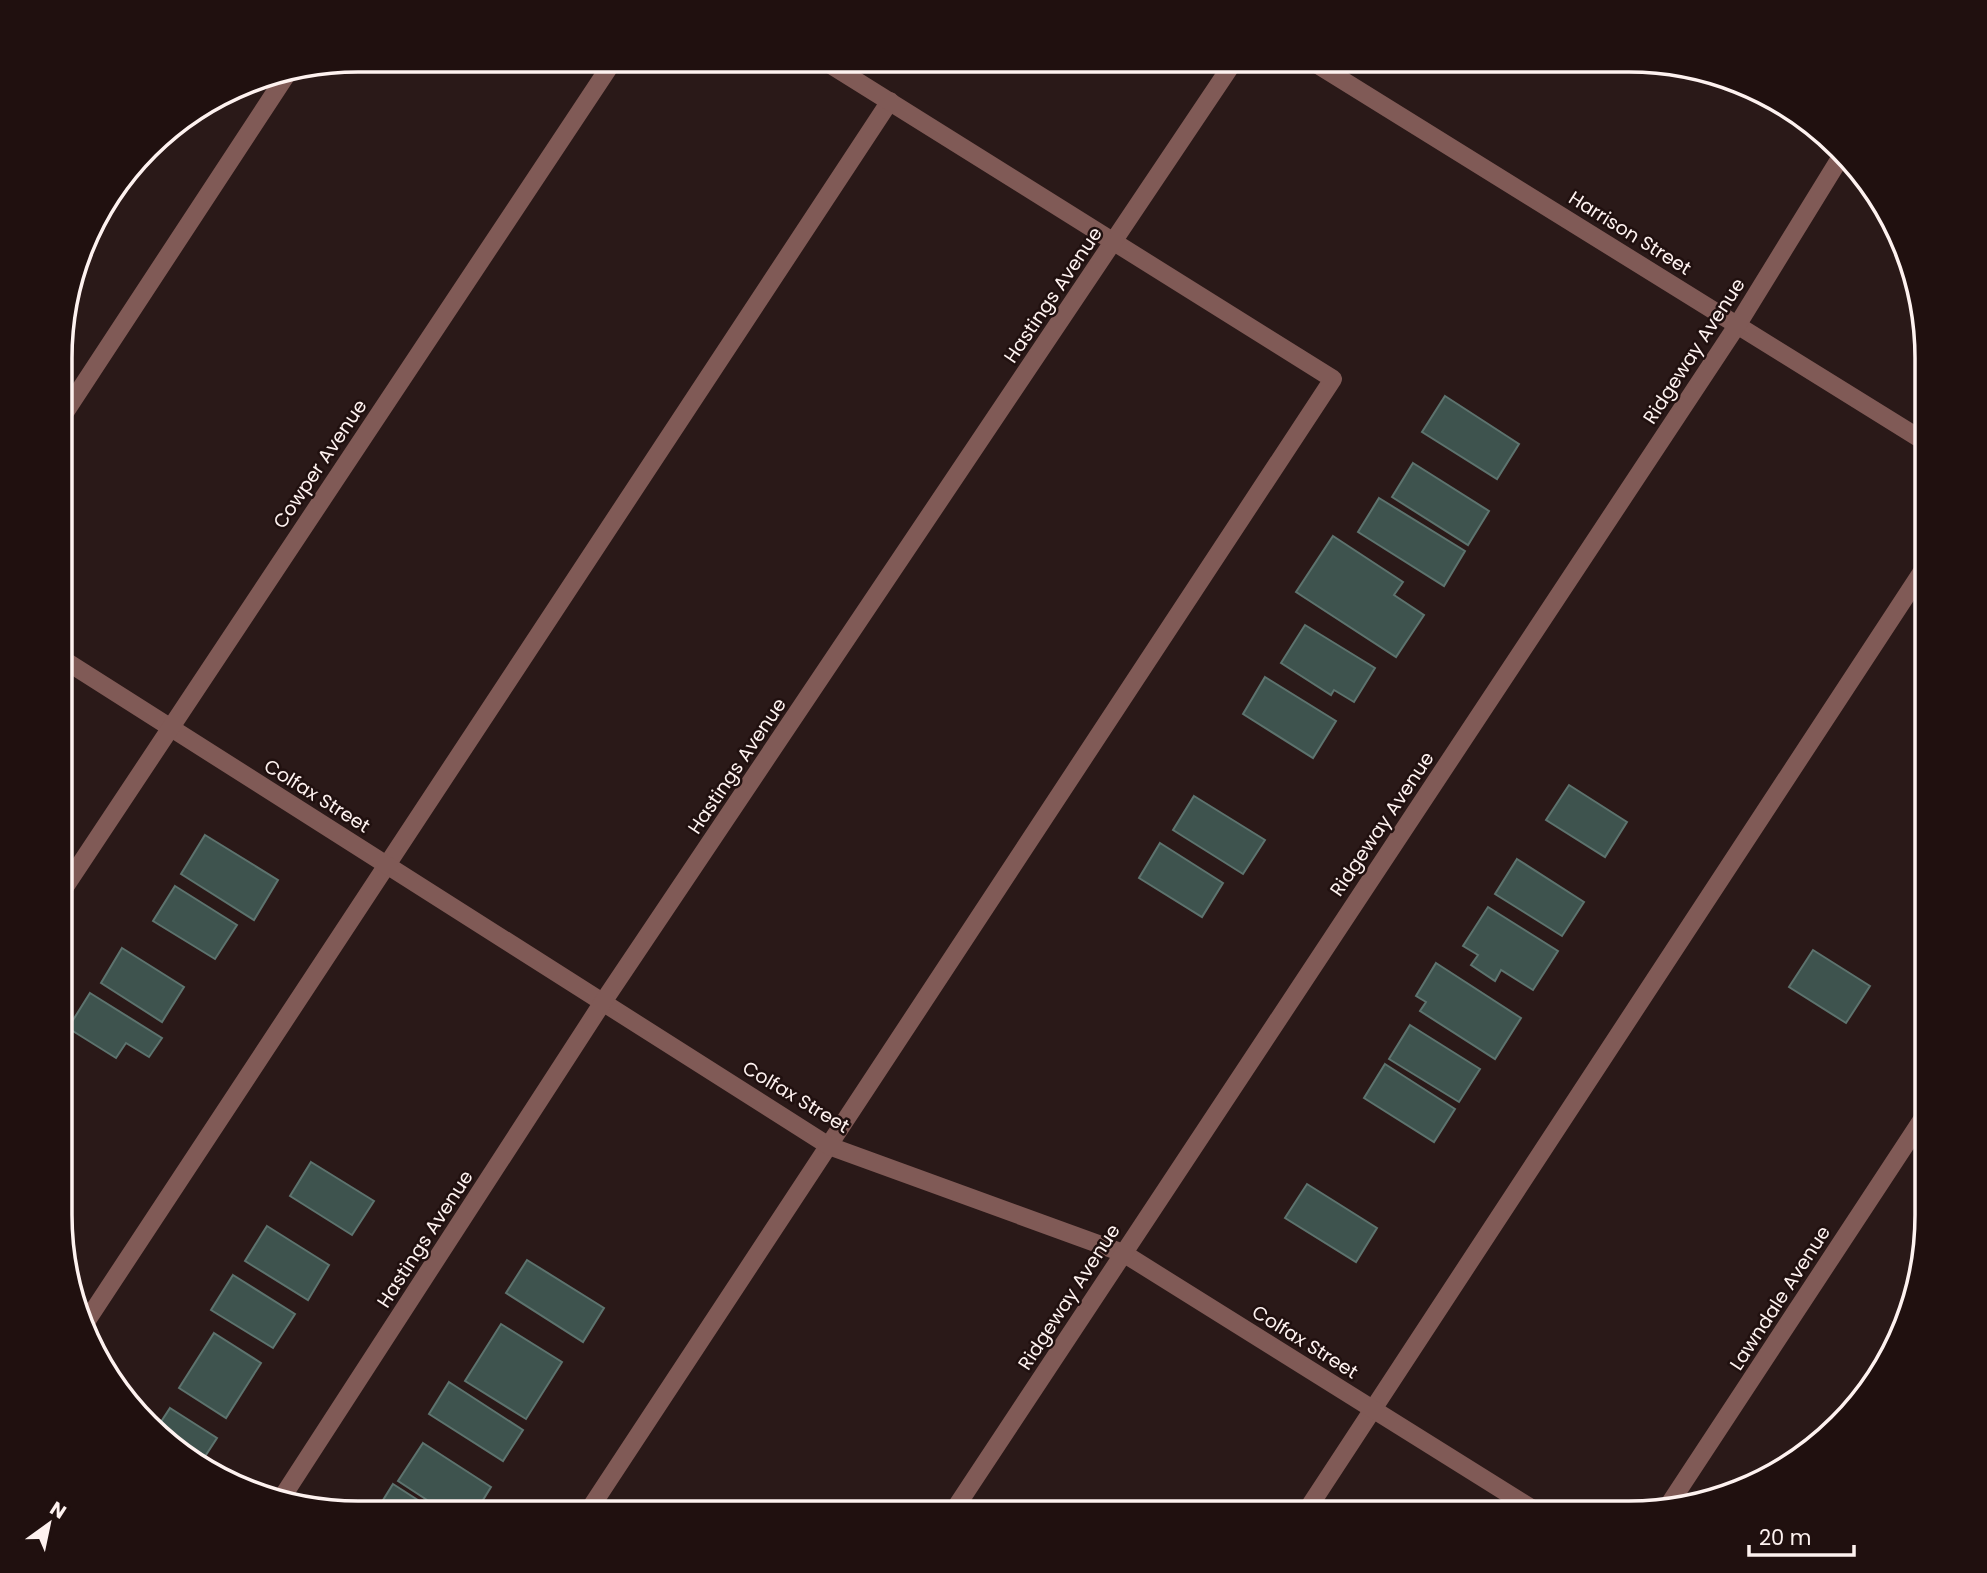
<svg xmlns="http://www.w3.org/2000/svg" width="1987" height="1573" viewBox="0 0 1987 1573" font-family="Poppins,sans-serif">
<rect width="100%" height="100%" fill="#2a1918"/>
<g fill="#3e534e" stroke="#5d736e" stroke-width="2">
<path d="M1445 396 1519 444 1497 479 1422 432Z"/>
<path d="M1413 463 1489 511 1468 545 1392 497Z"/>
<path d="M1379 498 1465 551 1444 586 1358 532Z"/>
<path d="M1333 536 1403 582 1394 595 1424 615 1396 657 1296 592Z"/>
<path d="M1305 625 1375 668 1354 702 1334 690 1331 695 1281 663Z"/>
<path d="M1265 677 1336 721 1313 758 1243 714Z"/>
<path d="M1569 785 1627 822 1605 857 1546 820Z"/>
<path d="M1194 796 1265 840 1243 874 1173 830Z"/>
<path d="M205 835 278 880 254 920 181 874Z"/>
<path d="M1160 843 1223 883 1202 917 1139 878Z"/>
<path d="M1517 859 1584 902 1562 936 1495 894Z"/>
<path d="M175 886 237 925 215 959 153 921Z"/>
<path d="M1488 907 1558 951 1533 990 1501 970 1495 981 1471 965 1478 955 1463 946Z"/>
<path d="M122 948 184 987 162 1022 101 983Z"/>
<path d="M1813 950 1870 986 1846 1023 1789 987Z"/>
<path d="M1436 963 1521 1018 1495 1059 1420 1011 1426 1002 1416 996Z"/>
<path d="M90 993 162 1038 149 1057 126 1043 116 1058 68 1028Z"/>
<path d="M1410 1025 1480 1069 1459 1102 1389 1059Z"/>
<path d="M1385 1064 1455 1109 1434 1142 1364 1098Z"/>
<path d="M311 1162 374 1201 352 1235 290 1196Z"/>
<path d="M1307 1184 1377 1228 1356 1262 1285 1218Z"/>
<path d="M267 1226 329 1265 308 1300 245 1261Z"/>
<path d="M527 1260 604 1308 583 1342 506 1293Z"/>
<path d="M233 1275 295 1314 273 1348 211 1310Z"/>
<path d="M501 1324 562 1362 526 1419 465 1381Z"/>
<path d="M214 1333 261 1363 226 1418 179 1388Z"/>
<path d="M449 1382 523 1430 503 1461 429 1414Z"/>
<path d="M170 1408 217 1438 200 1464 161 1439 155 1431Z"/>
<path d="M423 1443 491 1487 475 1513H447L398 1481Z"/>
<path d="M393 1484 438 1513H375Z"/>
</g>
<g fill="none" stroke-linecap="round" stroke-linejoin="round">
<g stroke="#805a56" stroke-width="18">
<path d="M62 417 289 71"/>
<path d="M84 1325 890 101"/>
<path d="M587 1513 1333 379 823 60"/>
<path d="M1305 1513 1927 564"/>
</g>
<g stroke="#805a56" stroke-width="18">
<path d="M1310 60 1927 443"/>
<path d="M61 658 829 1146 1123 1253 1539 1513"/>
<path d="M61 893 614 60"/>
<path d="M281 1499 603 1002 1235 60"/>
<path d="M1668 1506 1927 1112"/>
<path d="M952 1513 1738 324 1842 155"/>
</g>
</g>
<g text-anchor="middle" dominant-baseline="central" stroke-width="5" stroke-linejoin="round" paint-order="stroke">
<g font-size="19" fill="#fef2f0" stroke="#20100f">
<text transform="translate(1630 233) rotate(32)">Harrison Street</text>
<text transform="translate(1053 295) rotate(-56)">Hastings Avenue</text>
<text transform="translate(1694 351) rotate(-57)">Ridgeway Avenue</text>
<text transform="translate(320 464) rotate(-56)">Cowper Avenue</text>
<text transform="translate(737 766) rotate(-56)">Hastings Avenue</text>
<text transform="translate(317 796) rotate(32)">Colfax Street</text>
<text transform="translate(1382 824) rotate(-56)">Ridgeway Avenue</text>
<text transform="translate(796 1097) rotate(31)">Colfax Street</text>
<text transform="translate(425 1239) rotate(-57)">Hastings Avenue</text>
<text transform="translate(1069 1297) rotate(-57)">Ridgeway Avenue</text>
<text transform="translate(1780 1298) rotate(-57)">Lawndale Avenue</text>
<text transform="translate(1305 1342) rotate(32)">Colfax Street</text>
</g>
</g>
<path d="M0 0H1987V1573H0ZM358 72H1629A286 286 0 0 1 1915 358V1215A286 286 0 0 1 1629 1501H358A286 286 0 0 1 72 1215V358A286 286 0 0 1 358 72Z" fill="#20100f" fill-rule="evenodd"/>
<path fill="none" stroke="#fef2f0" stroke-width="3.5" d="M358 72H1629A286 286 0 0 1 1915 358V1215A286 286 0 0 1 1629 1501H358A286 286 0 0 1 72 1215V358A286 286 0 0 1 358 72Z"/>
<g transform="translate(49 1524) rotate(33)" stroke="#20100f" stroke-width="5" paint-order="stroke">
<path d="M0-5L12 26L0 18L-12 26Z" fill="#fef2f0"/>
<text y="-10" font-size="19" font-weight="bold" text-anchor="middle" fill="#fef2f0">N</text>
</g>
<path d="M1749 1545v10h105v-10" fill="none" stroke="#fef2f0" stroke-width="3.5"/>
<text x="1759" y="1545" font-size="21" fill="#fef2f0" stroke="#20100f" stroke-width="5" paint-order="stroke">20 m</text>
</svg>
